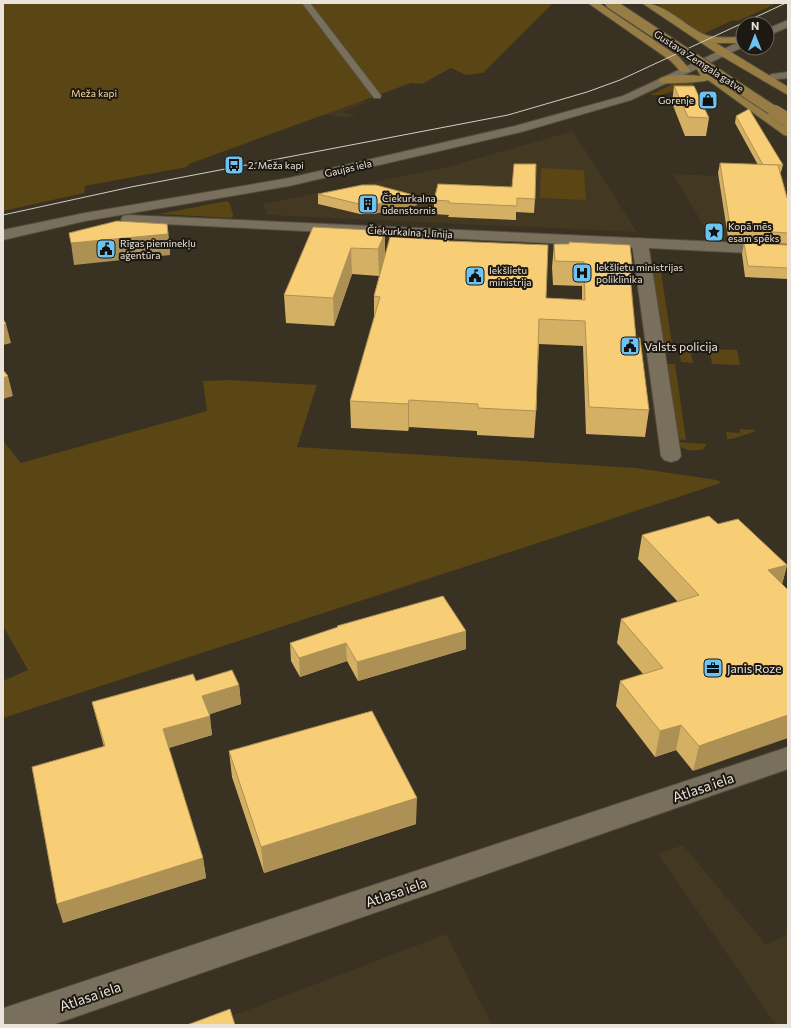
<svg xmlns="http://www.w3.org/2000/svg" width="791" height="1028" viewBox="0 0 791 1028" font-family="Commissioner,sans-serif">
<rect width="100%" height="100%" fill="#393121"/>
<g fill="#433821">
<path d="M360 100 369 102 343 112 356 115 349 118 319 114Z"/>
<path d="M573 131 637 232 267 215 263 204 444 168Z"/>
<path d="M673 174 788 179V244L712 240Z"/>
<path d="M683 845 766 945 788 934V1025H776L658 854Z"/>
<path d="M446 934 492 1025H207L261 1005Z"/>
</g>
<g fill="#5a4515">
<path d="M3 3H550L551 5 483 73 466 75 451 68 422 84 411 83 189 164 187 167 85 186 84 193 3 211Z"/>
<path d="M656 3H777L738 21 733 20 703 34 678 19Z"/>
<path d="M681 80H696L692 86 661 95H650Z"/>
<path d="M541 168 584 170 586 200 540 198Z"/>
<path d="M227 201 229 202 233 214 232 218 159 214Z"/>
<path d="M652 272H661L672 344H663Z"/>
<path d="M678 347 690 348 693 363 681 362Z"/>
<path d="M709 349 737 350 740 365 712 364Z"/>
<path d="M666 364H675L686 440 676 439Z"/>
<path d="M228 380 317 385 297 447 636 468 717 480 721 483 3 718V681L28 670 3 626V441L21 463 207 411 203 381Z"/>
<path d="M740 429 755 430 756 431 732 439H727L726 432 740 433Z"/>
<path d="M677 442 707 444 703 449C694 452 682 451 677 442Z"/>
</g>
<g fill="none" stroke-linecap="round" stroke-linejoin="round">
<defs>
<path id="pedestrian" d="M302 3H310L380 94 381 96 380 98H374Z"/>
<g id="minor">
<path d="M788 72V78L778 79 768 83 762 80 772 74Z"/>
<path d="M640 238 645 240 648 243 681 456 678 460 671 462 664 460 661 456 632 243 635 240Z"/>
<path d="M788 747V769L52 1025H3L4 1008Z"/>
</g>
<g id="tertiary">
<path d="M788 20V27L767 36V29Z"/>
<path d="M743 40V47L631 100 521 132 289 186 85 221 3 240V230L85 213 289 178 515 126 623 96Z"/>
<path d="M128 215 788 245V255L123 222 121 219 123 216Z"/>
</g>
<g id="primary">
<path d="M588 3H599L679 57 690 70 689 72H681L671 61Z"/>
<path d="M642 3C665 3 683 24 703 34 714 39 730 37 743 37V43H716L788 87V95L718 54Z"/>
<path d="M701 60 705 61 709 71 788 126V136L784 135 708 80C705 82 669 84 664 83 660 83 661 83 658 80 664 73 692 75 701 76L696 68V63Z"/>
</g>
</defs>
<use href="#pedestrian" stroke="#544e3f" stroke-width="2"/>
<use href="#minor" stroke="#544e3f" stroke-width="2"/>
<use href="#tertiary" stroke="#544e3f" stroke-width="2"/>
<use href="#primary" stroke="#544e3f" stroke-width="2"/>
<use href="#pedestrian" fill="#796f5d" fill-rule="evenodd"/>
<use href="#minor" fill="#796f5d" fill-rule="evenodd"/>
<use href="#tertiary" fill="#796f5d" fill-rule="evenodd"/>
<use href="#primary" fill="#977d44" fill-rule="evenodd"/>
<path stroke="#d3cdc2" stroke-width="1" d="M3 215 131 187 508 115 587 92 620 80 786 3"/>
<defs>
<path id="primary-bridge-far1" d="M610 3 777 113"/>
<path id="primary-bridge" d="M775 112 788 120"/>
</defs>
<use href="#primary-bridge-far1" stroke="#544e3f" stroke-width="12" stroke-linecap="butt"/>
<use href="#primary-bridge" stroke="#544e3f" stroke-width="14" stroke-linecap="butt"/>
<use href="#primary-bridge-far1" stroke="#977d44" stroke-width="10"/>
<use href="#primary-bridge" stroke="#977d44" stroke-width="14"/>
</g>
<g fill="#d4b065">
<path d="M674 86 709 118 706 136H685L672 103Z"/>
<path d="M736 116 783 165 781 172H780L787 198H788V244L741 241 740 238 728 237 718 173 720 163 758 165 735 123Z"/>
<path d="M438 184 535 199 534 213 516 212V220L448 217 449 215 434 214V200Z"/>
<path d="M318 194 417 205 373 214H360L318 204Z"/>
<path d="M371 232 385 233V257L449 241 546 298 582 300V286L553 285 552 267 554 244 632 264 630 279 636 338 649 410 645 437 586 434 583 346 539 344 536 411 534 438 477 435V431L409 427 408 431 351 428 350 401 374 319V296L382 265 379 276 352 274 334 326 286 323 284 295Z"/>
<path d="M744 243 788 245V279L745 277 742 254Z"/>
<path d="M718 524 787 565 782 584 693 771 676 750 655 757 616 706 620 681 643 674 617 643 621 619 678 602 638 559 642 535Z"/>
<path d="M337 626 466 649 358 681 347 661 300 677 291 661 290 643 337 628Z"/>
<path d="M239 685 241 704 209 714 212 735 168 748 203 858 206 878 63 923 104 747 97 721 92 702Z"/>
<path d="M229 751 416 824 264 873 232 777Z"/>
</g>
<g fill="#ad9053">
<path d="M417 196V205L373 214V205Z"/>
<path d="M167 224 170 245V255L74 265 71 243Z"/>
<path d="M385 233V259L379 276 378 249Z"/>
<path d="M351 248 352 274 334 326 333 298Z"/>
<path d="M6 324 11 343 3 345V325Z"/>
<path d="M8 376 13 396 3 399V378Z"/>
<path d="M409 400V427L408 431V404Z"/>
<path d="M787 565 781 589 768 570Z"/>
<path d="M466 631V649L358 681 357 662Z"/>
<path d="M346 643 347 661 300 677 299 658Z"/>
<path d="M239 685 241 704 205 716 202 696Z"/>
<path d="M788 715V738L693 771 699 746Z"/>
<path d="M210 716 212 735 166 749 163 729Z"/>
<path d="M681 725 676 750 655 757 660 731Z"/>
<path d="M417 798 416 824 264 873 261 847Z"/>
<path d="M203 858 206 878 63 923 57 904Z"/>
</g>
<g fill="#f7cd76" stroke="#ad9053">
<path d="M674 86H694L709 118 688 117Z"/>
<path d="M749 109 783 165H763L736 116Z"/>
<path d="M720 163 778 165 787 198H788V233L743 230 742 227 730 226Z"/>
<path d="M514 164H536L535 199 517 198V206L449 203V201L434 200 438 184 512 187Z"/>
<path d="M362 185H376L417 196 373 205 359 204 318 194Z"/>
<path d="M117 221 167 224 168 234 71 243 69 233Z"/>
<path d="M313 227 371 230 370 232 385 233 378 249 351 248 333 298 284 295Z"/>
<path d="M390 237 449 240 448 241 548 245 546 298 585 300 584 262 555 261 554 244H569V242L630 245 632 264H629L636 338H640L649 410 589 407 585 321 539 319 536 411 478 408V404L409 400 408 404 350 401 380 297 374 296Z"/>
<path d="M744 243 788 245V268L748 266Z"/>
<path d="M3 319 6 324 3 325Z"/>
<path d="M3 370 8 376 3 378Z"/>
<path d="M709 516 718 524 738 519 787 565 768 570 788 590V715L699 746 681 725 660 731 620 681 663 668 621 619 699 595 642 535Z"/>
<path d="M443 596 466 631 357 662 346 643 299 658 290 643 338 627 337 626Z"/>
<path d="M232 670 239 685 202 696 210 716 163 729 203 858 57 904 32 767 105 746 92 702 193 674 196 681Z"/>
<path d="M372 711 417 798 261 847 229 751Z"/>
<path d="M230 1009 235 1025H187Z"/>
</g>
<defs>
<symbol id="shop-square" viewBox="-11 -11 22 22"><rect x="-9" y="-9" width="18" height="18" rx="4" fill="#6cc3f2" stroke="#1d1912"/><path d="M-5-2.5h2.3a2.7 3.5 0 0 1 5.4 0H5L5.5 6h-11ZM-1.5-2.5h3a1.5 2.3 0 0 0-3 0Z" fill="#111"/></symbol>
<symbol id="bus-square" viewBox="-11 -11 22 22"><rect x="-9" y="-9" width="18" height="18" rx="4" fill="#6cc3f2" stroke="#1d1912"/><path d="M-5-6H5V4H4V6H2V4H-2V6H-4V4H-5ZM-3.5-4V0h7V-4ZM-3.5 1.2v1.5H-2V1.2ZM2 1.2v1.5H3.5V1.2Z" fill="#111"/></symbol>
<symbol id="building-square" viewBox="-11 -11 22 22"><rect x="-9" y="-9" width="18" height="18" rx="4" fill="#6cc3f2" stroke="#1d1912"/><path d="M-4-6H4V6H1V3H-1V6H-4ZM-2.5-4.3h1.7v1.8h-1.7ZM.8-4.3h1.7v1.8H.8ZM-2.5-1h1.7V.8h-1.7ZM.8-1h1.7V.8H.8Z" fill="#111"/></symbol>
<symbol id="sight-square" viewBox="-11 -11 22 22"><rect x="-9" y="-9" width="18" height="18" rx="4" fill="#6cc3f2" stroke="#1d1912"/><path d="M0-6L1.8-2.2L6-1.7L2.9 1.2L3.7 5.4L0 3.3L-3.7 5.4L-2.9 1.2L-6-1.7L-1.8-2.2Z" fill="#111"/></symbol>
<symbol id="civic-square" viewBox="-11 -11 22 22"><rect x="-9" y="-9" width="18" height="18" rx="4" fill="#6cc3f2" stroke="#1d1912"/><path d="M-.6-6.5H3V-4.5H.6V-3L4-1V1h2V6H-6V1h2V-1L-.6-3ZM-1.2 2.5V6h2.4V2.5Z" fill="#111"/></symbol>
<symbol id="hospital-square" viewBox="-11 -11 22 22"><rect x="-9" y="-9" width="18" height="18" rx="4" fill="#6cc3f2" stroke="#1d1912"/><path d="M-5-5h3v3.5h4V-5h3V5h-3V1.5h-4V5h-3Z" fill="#111"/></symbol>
<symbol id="office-square" viewBox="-11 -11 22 22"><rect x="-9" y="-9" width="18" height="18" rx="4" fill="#6cc3f2" stroke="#1d1912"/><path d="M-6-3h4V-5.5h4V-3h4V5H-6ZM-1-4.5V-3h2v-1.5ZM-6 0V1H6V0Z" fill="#111"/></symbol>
</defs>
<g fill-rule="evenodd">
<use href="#shop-square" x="697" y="89" width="22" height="22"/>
<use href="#bus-square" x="223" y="154" width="22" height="22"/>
<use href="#building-square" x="357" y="193" width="22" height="22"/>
<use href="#sight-square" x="703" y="221" width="22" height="22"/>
<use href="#civic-square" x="95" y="238" width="22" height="22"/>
<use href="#hospital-square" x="571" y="262" width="22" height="22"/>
<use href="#civic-square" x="464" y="265" width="22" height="22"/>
<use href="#civic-square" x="619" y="335" width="22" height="22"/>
<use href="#office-square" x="702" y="657" width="22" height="22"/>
</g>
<g text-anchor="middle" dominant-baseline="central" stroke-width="4" stroke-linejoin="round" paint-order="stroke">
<g font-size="10" fill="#e9e3d9" stroke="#1d1912">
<text transform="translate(699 61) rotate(33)">Gustava Zemgala gatve</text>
<text transform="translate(348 168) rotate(-13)">Gaujas iela</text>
<text transform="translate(410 232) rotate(3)">Čiekurkalna 1. līnija</text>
</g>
<g font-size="10" fill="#f9da9b" stroke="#1d1912">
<text x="94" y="93">Meža kapi</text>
</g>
<g font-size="10" fill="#e9e3d9" stroke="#1d1912" text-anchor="start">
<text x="694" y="100" text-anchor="end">Gorenje</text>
<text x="248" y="165">2. Meža kapi</text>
<text x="382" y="198">Čiekurkalna<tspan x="382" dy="12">ūdenstornis</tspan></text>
<text x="728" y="226">Kopā mēs<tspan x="728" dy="12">esam spēks</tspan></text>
<text x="120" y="243">Rīgas pieminekļu<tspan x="120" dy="12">aģentūra</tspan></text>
<text x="596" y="267">Iekšlietu ministrijas<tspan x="596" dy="12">poliklīnika</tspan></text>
<text x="489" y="270">Iekšlietu<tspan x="489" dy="12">ministrija</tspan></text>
</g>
<g font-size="12" fill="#e9e3d9" stroke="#1d1912" text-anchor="start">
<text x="644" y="346">Valsts policija</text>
<text x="727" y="668">Janis Roze</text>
</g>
<g font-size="14" fill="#e9e3d9" stroke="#1d1912">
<text transform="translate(703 787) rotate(-19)">Atlasa iela</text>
<text transform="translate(396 892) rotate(-19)">Atlasa iela</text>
<text transform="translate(90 996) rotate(-19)">Atlasa iela</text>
</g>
</g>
<rect width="791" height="1028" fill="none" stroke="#e9e3d9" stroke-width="8"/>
<g transform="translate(755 36)"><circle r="19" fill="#1d1912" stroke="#6f6a62"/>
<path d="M0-3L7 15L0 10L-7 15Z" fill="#6cc3f2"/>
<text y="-6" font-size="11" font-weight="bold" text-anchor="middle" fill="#e9e3d9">N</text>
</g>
</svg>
